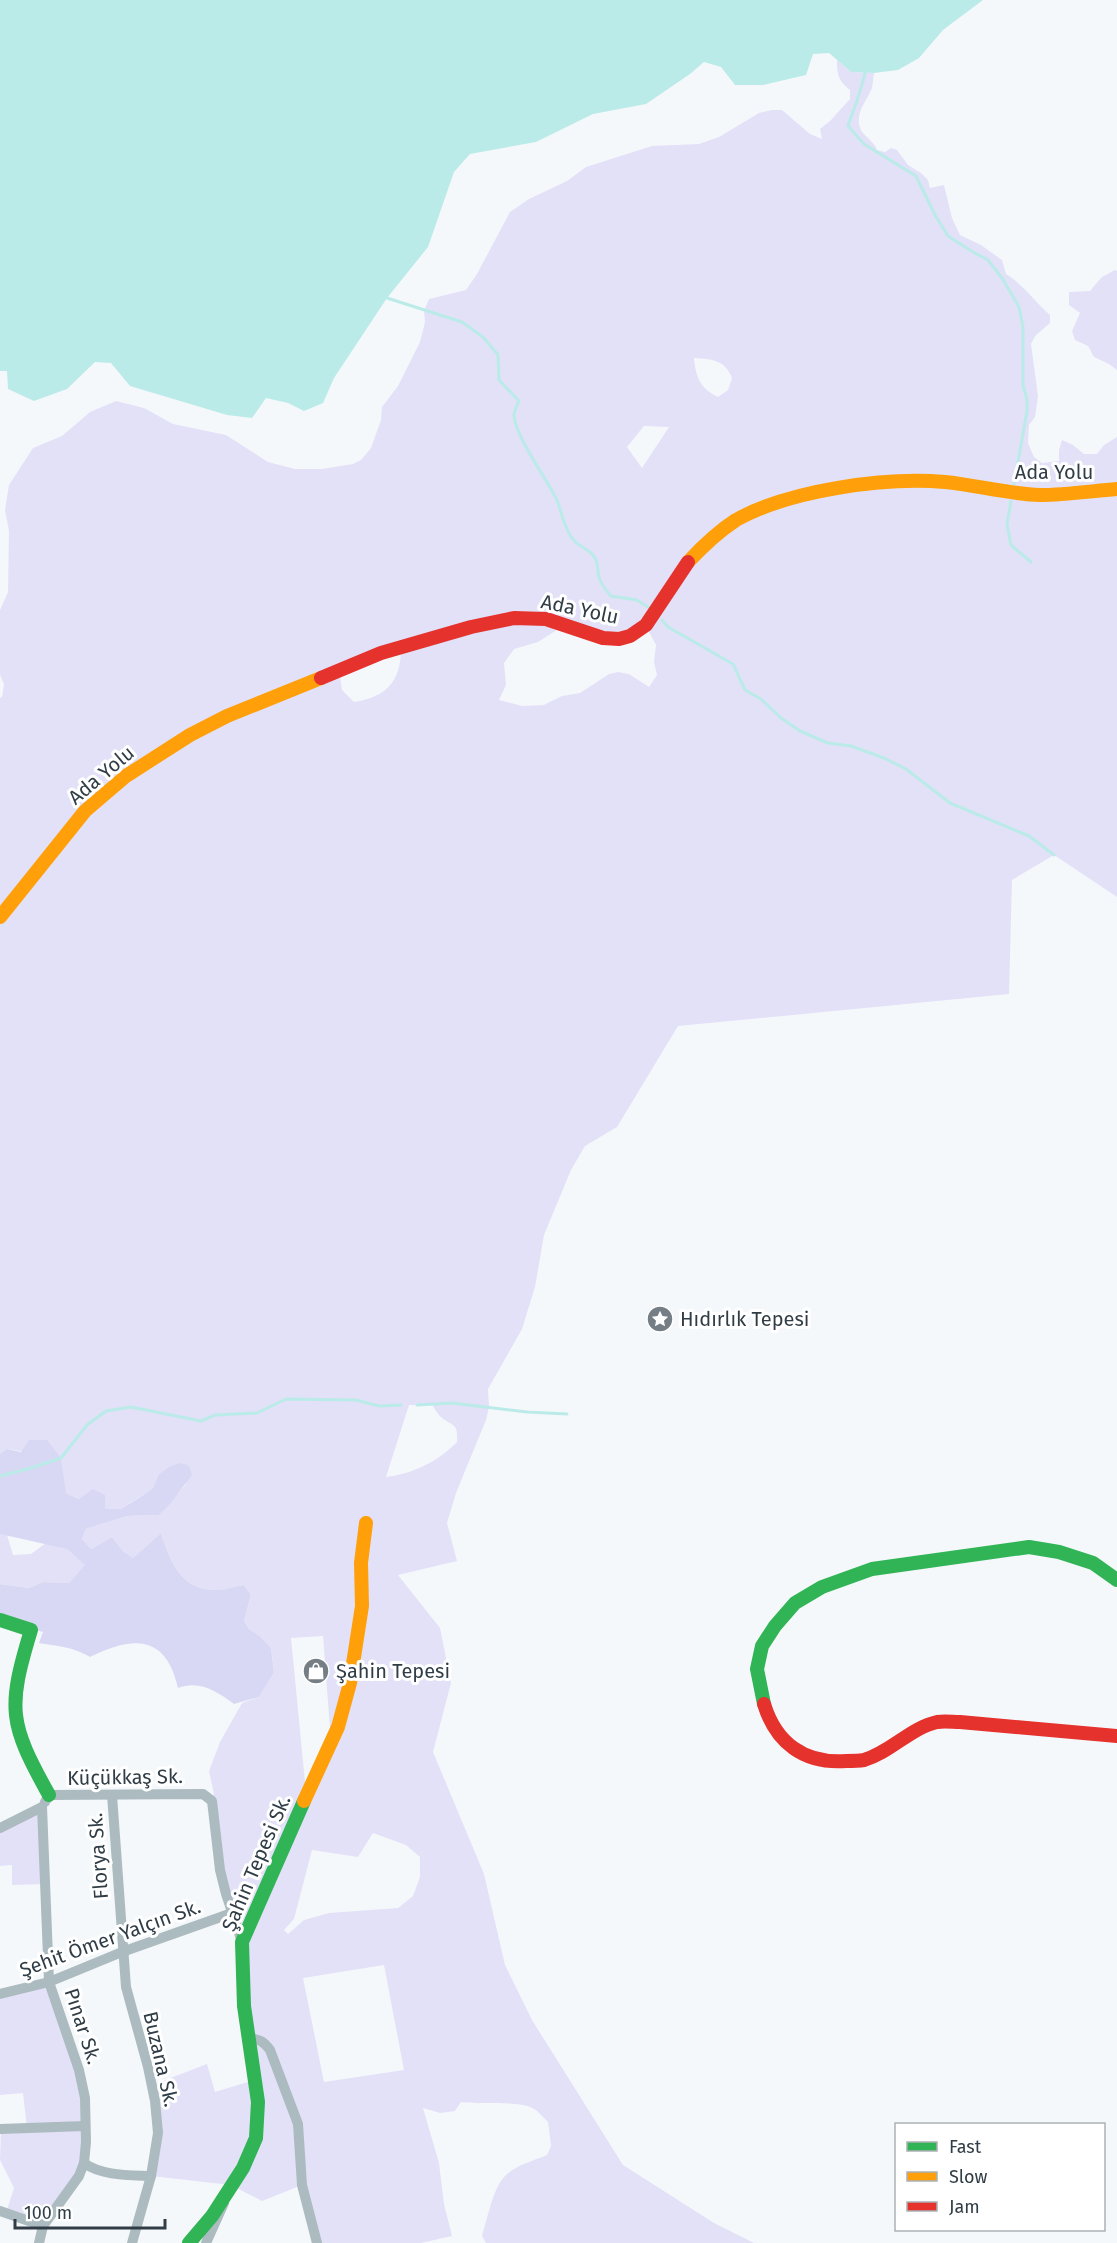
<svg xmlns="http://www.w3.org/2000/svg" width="1117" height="2243" viewBox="0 0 1117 2243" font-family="'Fira Sans',sans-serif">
<rect width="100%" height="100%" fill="#f5f8fb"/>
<g fill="#e2e1f8" fill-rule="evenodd">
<path d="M837 60 851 72 874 73C873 78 873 83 872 88 867 101 855 112 860 128 864 137 874 141 877 150L885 152 891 148 897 150 908 165 921 173 928 180 930 188 944 185 952 218 960 235 981 245 1002 260 1006 274C1024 285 1034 301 1050 315V323L1035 336 1031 344 1038 396 1035 417 1029 425 1028 443 1034 457 1042 463 1059 461V450L1062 440 1073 445 1084 454H1097L1104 445 1117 437V897L1054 855 1012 880 1009 994 678 1026 617 1127 585 1146 571 1170 544 1235 535 1287 522 1329 488 1389 489 1407 486 1420 456 1493 447 1523 457 1561 398 1575 440 1628 451 1683 433 1752 484 1874 505 1965 532 2020 623 2165 714 2223 754 2243H486L482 2236C487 2220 493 2189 504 2177 515 2165 533 2161 547 2155L551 2146 548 2122C544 2118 539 2112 534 2109 521 2100 479 2105 461 2102L455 2111 440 2113 423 2108 439 2163 444 2204 452 2236 421 2243H317L302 2185 262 2201 231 2185 151 2176 155 2155 152 2085 207 2064 215 2092 254 2080 242 1942 232 1913 210 1799 214 1794 209 1771 220 1742 242 1703 259 1697 274 1671 271 1648 261 1637 249 1629 244 1621 251 1595 244 1585C236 1586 228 1589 220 1590 182 1592 171 1564 161 1533L133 1558 123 1551 112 1537 91 1549 82 1539 86 1529 127 1516 159 1515 186 1484 158 1475 153 1488 121 1509H105L65 1493 61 1458 8 1449 0 1454V698L2 697 4 684 0 675V610L8 592 9 531 5 510 9 485 33 448 62 436 90 412 116 401 144 408 173 424 226 435 268 462 295 469H322L353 464 361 460 371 448 381 420 382 407 398 386 420 342 425 322 424 311 429 299 466 290 477 274 510 212 529 199 567 181 586 167 652 146 699 144 719 137 759 113 772 110H782L810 134 822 139 820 129 831 120 850 99V90C838 80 837 75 837 60ZM694 358C712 359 725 360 732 378L728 390 718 397C700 388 696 378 694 358ZM644 426 669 427 642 468 627 447ZM563 626 630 636 646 626 656 645 654 662 657 675 649 687 629 674 618 672 609 674 580 693 562 696 544 705 522 706 499 700 506 685 504 663 514 649 538 642ZM401 648C401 681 387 697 354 702L342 690 339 669ZM409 1405H432C435 1409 438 1415 442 1418 454 1427 458 1423 457 1442 439 1461 412 1474 386 1477ZM323 1636 331 1742 306 1792 291 1638ZM373 1833 406 1845 420 1857V1877L413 1896 398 1908 329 1913 304 1920 288 1934 284 1930 294 1919 312 1850 358 1857ZM384 1965 404 2070 324 2082 303 1978Z"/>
<path d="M1115 270 1117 271V370L1109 364 1094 357 1088 346 1075 340 1072 331 1080 313 1069 305V292L1090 291 1102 277Z"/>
<path d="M0 1534 7 1535 13 1555 31 1554 46 1543 67 1549 86 1565 69 1583 43 1582 29 1588 0 1584Z"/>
<path d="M42 1807 45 1884 12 1885V1865L0 1866V1828Z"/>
<path d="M49 1982 79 2070 84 2163 43 2226 6 2213 14 2188 0 2160 1 2129 27 2128 23 2093 0 2095V1994Z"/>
</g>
<path fill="#d9d8f4" d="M29 1440H47L61 1458 66 1493 79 1499 93 1489 105 1495V1509H121L137 1499 153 1488 158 1475 169 1467 181 1463 189 1466 192 1475 170 1504 159 1515 127 1516 86 1529 82 1539 91 1549 112 1537 123 1551 133 1558 161 1533C171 1564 182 1592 220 1590 228 1589 236 1586 244 1585L251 1595 244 1621 249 1629 261 1637 271 1648 274 1672 259 1697 234 1704C216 1691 200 1680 178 1688 166 1635 134 1635 90 1657 71 1646 60 1647 39 1643L43 1632 0 1620V1584L29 1588 43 1582 69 1583 85 1565 67 1549 0 1534V1454L7 1449 21 1452Z"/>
<path fill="#baebe8" d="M0 0H983L943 30 919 58 898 70 874 73 851 72 829 53 813 54 806 75 763 85H735L721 67 704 62 690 74 646 104 593 114 536 142 470 154 454 172 428 247 387 298 334 378 323 403 304 411 288 403 266 398 252 418 227 415 130 386 111 363 95 362 67 389 34 401 8 389 7 371H0Z"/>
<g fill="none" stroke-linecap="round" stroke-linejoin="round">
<g stroke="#baebe8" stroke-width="3">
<path d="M865 73C861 92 854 108 848 126L864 144 916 176 935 215 948 236 973 252 988 260 1002 278 1019 307 1023 327V385L1027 400V411L1014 484"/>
<path d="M387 298 462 322 483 337 498 355 499 380 519 401C517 405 515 410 514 414 513 433 548 481 557 500 562 514 564 527 572 538 578 547 587 548 593 555 599 562 597 569 599 577 601 585 606 590 611 596L637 600 651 609"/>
<path d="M1011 501 1007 524 1011 545 1031 562"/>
<path d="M662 620 668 627 733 664 745 690 761 699 781 718 800 731 828 743 851 746 884 758 906 769 950 803 1029 836 1054 855"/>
<path d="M417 1405 452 1403 527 1412 567 1414"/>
<path d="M0 1476 31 1468 61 1458 87 1425 106 1411 131 1407 201 1421 215 1415 257 1413 286 1399 356 1400 379 1406 401 1405"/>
</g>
<g stroke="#acbbbf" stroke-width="10">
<path d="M112 1795 126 1987 148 2067 155 2101 158 2133 151 2176 132 2243"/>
<path d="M45 1802 49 1795 203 1794 212 1801 220 1870 226 1894 242 1942"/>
<path d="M0 1828 42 1807"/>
<path d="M0 1994 49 1982 122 1952 232 1913"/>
<path d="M249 2038C260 2039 264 2042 270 2050L298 2124 302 2185 317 2243"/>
<path d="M0 2129 85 2126"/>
<path d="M84 2163C102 2176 129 2175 151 2176"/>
<path d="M0 2211 43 2226"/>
<path d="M39 2243 43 2226 79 2176 84 2163 86 2142 85 2098 79 2070 49 1982 42 1807"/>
<path d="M206 2243 224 2203"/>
</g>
<g stroke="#30b455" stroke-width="14">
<path d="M0 1620 31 1630C7 1709 9 1723 49 1795"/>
<path d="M764 1704 757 1669 762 1646 775 1626 795 1603 822 1587 872 1569 1029 1547 1059 1552 1093 1563 1117 1580"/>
<path d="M189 2243 212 2216 243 2168 256 2138 258 2102 244 2006 242 1942 304 1801"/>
</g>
<g stroke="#ff9f0a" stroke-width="14">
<path d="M688 562C702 547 719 531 736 520 790 490 884 477 945 482 976 485 1008 494 1040 495 1065 495 1092 491 1117 489"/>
<path d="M0 917 85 811 126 776 190 735 227 716 321 678"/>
<path d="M304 1801 338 1727 350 1683 362 1606 361 1563 366 1523"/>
</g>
<g stroke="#e5322d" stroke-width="14">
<path d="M321 678 381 653 471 627 514 618 546 619 603 638 619 639 630 636 646 625 688 562"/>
<path d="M764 1704C776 1743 804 1764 846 1761 852 1761 858 1761 864 1760 891 1752 910 1728 937 1722 944 1721 953 1722 960 1722L1117 1736"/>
</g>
</g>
<defs>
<symbol id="sight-disc" viewBox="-11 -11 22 22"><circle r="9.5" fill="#757e85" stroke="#fff"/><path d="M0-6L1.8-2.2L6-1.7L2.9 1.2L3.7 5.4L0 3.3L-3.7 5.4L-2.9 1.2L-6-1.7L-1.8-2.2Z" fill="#fff"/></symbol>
<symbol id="shop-disc" viewBox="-11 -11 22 22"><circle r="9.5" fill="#757e85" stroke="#fff"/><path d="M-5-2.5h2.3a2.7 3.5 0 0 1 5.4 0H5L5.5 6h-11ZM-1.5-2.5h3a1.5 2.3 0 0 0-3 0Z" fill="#fff"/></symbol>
</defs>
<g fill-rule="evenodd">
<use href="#sight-disc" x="645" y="1304" width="30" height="30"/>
<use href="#shop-disc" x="301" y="1656" width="30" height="30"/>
</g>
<g text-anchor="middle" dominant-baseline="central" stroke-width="6" stroke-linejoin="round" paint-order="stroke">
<g font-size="20" fill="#303d46" stroke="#fff">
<text x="1054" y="472">Ada Yolu</text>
<text transform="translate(580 609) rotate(12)">Ada Yolu</text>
<text transform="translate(101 775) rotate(-40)">Ada Yolu</text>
<text transform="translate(125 1777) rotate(-1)">Küçükkaş Sk.</text>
<text transform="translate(98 1856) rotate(-94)">Florya Sk.</text>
<text transform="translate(256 1863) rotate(-67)">Şahin Tepesi Sk.</text>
<text transform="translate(110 1938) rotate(-20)">Şehit Ömer Yalçın Sk.</text>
<text transform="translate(83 2026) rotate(72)">Pınar Sk.</text>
<text transform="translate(161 2059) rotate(77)">Buzana Sk.</text>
</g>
<g font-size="20" fill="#303d46" stroke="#fff" text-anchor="start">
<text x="680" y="1319">Hıdırlık Tepesi</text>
<text x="336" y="1671">Şahin Tepesi</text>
</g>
</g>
<rect x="895" y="2123" width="210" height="108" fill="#ffffff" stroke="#acb1b5" stroke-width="1.5"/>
<rect x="907" y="2142" width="30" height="9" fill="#30b455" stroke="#acb1b5" stroke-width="1.5"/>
<text x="949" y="2153" font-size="18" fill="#303d46">Fast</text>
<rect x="907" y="2172" width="30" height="9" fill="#ff9f0a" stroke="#acb1b5" stroke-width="1.5"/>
<text x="949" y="2183" font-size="18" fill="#303d46">Slow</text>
<rect x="907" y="2202" width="30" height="9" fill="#e5322d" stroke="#acb1b5" stroke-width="1.5"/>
<text x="949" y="2213" font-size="18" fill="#303d46">Jam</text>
<path d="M15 2219v9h150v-9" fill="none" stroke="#303d46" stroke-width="3"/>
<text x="24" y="2219" font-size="18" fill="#303d46" stroke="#ffffff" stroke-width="4.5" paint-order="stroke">100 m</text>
</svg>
